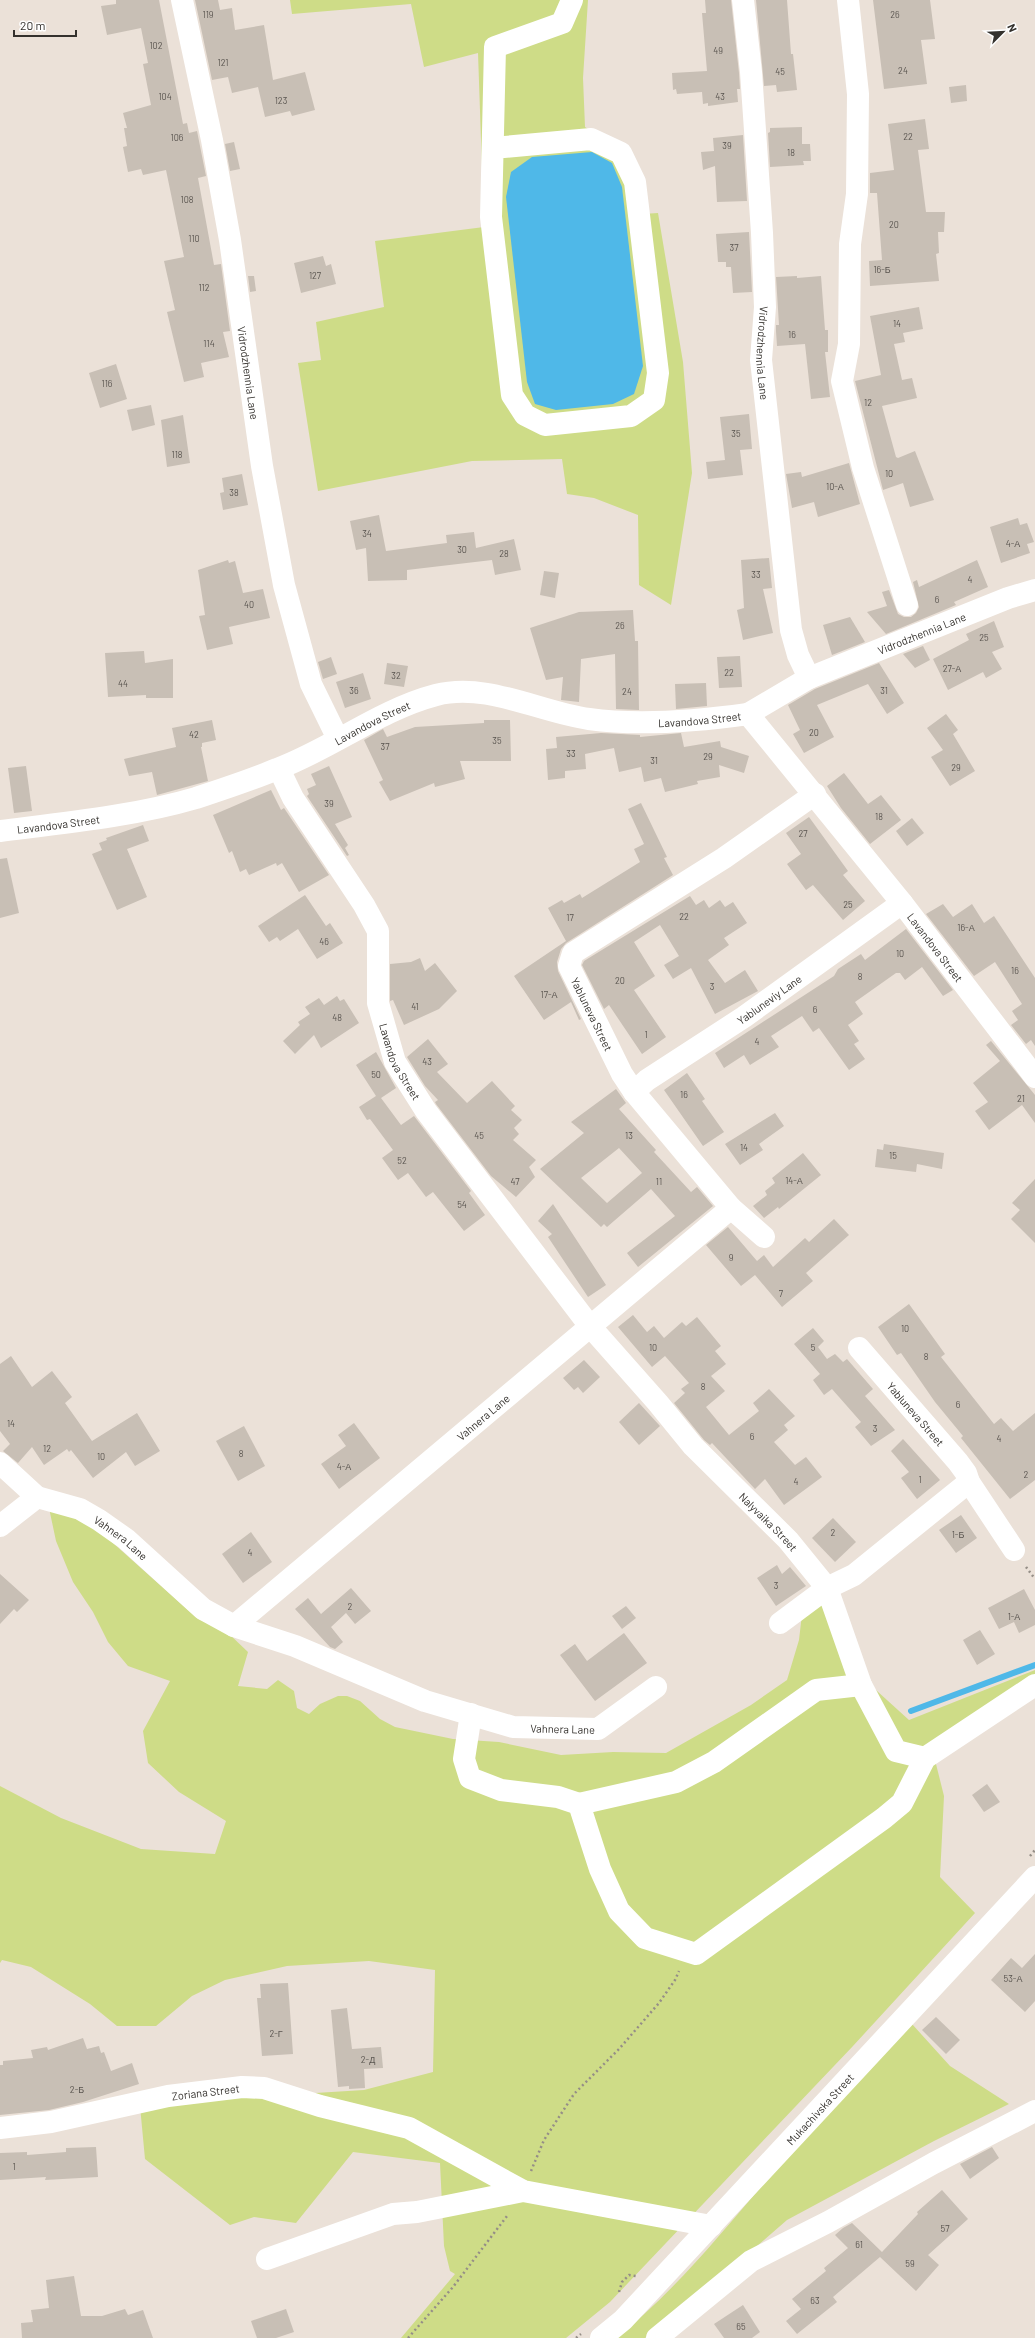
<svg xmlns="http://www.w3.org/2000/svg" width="1035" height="2338" viewBox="0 0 1035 2338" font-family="Barlow,sans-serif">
<rect width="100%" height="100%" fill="#ebe1d8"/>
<g fill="#cedc87">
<path d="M290 0H588L583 78 585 127 625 152 642 214 658 213 683 362 692 473 671 605 639 585 638 515 594 498 567 494 562 459 472 461 318 491 298 363 321 360 316 322 384 307 375 241 484 227 478 53 424 67 411 4 292 14Z"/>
<path d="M49 1508 94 1526 198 1619 227 1632 248 1652 238 1686 267 1689 278 1680 294 1691 297 1708 309 1714 320 1704 338 1696H347L360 1701 380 1719 395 1727 453 1739 499 1742 561 1755 613 1752 666 1753 751 1705 787 1680 799 1640 802 1614 836 1591 866 1681 909 1720 1035 1670V1679L932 1748 944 1796 940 1877 975 1913 853 2046 610 2302 566 2338H401L455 2274 450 2271 444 2246 440 2163 353 2152 296 2223 254 2217 230 2225 145 2159 140 2106 170 2102 364 2090 433 2072 435 1970 369 1961 287 1966 225 1980 192 1996 156 2026H117L90 2004 31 1967 2 1960 0 1963V1786L61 1818 141 1849 215 1854 226 1821 179 1792 148 1763 143 1731 170 1681 128 1666 108 1642 93 1612 73 1582 56 1541Z"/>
<path d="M912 2024 950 2066 1009 2104 934 2141 787 2220 680 2313 645 2338H616C675 2292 728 2225 777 2168 820 2119 867 2072 912 2024Z"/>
</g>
<path fill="#4fb8e8" d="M592 152 612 163 622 187 643 366 634 394 613 404 556 410 535 404 527 382 506 197 511 172 532 157Z"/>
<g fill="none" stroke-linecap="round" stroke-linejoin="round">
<path stroke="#4fb8e8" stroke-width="6" d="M911 1711 1035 1665"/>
</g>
<g fill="#c8bfb5" fill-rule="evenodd">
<path d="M116 0H159L183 124 187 123 189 133 197 131 206 176 198 178 214 265 221 264 230 331 223 332 229 357 201 363 204 377 184 382 167 312 175 310 164 261 184 257 166 170 143 175 141 169 128 172 123 147 127 146 124 128H127L123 113 151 105 143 64 148 63 141 28 107 35 101 6 116 4Z"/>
<path d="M195 0H218L220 10 232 8 235 30 264 25 273 80 305 72 315 110 292 116 290 111 265 117 258 87 232 93 228 77 212 80Z"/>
<path d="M705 0H731L739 73 740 89H737L738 102 708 106V103L703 104 702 92 677 94 676 89 673 90 672 73 707 71 702 13H706Z"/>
<path d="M756 0H787L791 54H793L797 90 777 92 776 85 764 86Z"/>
<path d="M873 0H930L935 39 921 40 927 84 884 89Z"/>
<path d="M966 85 967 101 951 103 949 87Z"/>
<path d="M925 119 929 149 918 150 926 212H945L944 232H938L939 253 936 254 939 281 870 286 869 261 882 260 877 193H870V173L894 170 888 124Z"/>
<path d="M802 127V144H810L811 161H803L804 165 770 167 768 133 770 132V128Z"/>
<path d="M743 135 747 201 717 202 715 166 703 170 701 152 714 151 713 138Z"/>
<path d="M234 142 240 169 230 171 225 144Z"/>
<path d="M749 232 752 292 733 293 731 267H726V262H718L716 234Z"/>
<path d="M323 256 326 266 331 264 336 284 301 293 294 263Z"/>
<path d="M248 276H254L256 291 250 292Z"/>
<path d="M797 276V278L821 276 825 330H828V352H825L830 397 811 399 805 344 777 346 776 331V325H779L776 277Z"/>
<path d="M919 307 923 329 903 333 905 342 894 344 902 380 912 378 917 398 882 406 896 457 898 458 915 451 934 500 910 507 903 483 883 490 855 381 881 375 870 316Z"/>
<path d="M116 364 127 399 100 408 89 373Z"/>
<path d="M151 405 155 425 132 431 127 410Z"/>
<path d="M749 414 752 449 740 450 743 475 708 479 706 462 725 460 720 417Z"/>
<path d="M183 415 190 463 167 467 161 420Z"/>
<path d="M849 463 860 504 818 517 814 502 792 508 786 474 801 472 802 477Z"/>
<path d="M242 474 248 505 223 510 220 493 224 492 222 478Z"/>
<path d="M379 515 386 551 447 543 446 535 474 532 476 548 514 539 521 570 495 575 492 560 407 570V580L368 581 366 548 356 550 350 521Z"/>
<path d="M1018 518 1020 525 1027 523 1034 542 1027 544 1030 553 1001 563 990 527Z"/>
<path d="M769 558 772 588 763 589 773 633 743 640 737 610 744 608 741 560Z"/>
<path d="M228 560 229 563 235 561 243 593 263 589 270 618 229 627 233 644 207 650 199 616 205 615 198 570Z"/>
<path d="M977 560 988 587 954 602 956 605 886 634 867 612 887 606 882 592 889 590 898 614 904 617H911L916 613 919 607 913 582 917 580 919 587Z"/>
<path d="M544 571 559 573 555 598 540 595Z"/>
<path d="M633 610 635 641H638L639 710 616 709 615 654 581 659 579 702 561 700 563 677 546 680 530 628 579 612Z"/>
<path d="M850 617 865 642 832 655 823 625Z"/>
<path d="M994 621 1004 647 992 652 1002 669 986 678 983 672 948 690 933 659 969 640 966 634Z"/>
<path d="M923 646 930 660 915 668 903 654Z"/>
<path d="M144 651 145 663 173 659V698H146V695L108 697 105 653Z"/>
<path d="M740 656 742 687 719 688 717 657Z"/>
<path d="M331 657 337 674 323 679 318 662Z"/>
<path d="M387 663 408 666 404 687 384 684Z"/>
<path d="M879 663 904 703 887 714 868 684 817 705 834 737 804 753 793 734 800 730 788 705 815 689Z"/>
<path d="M363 673 371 699 345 708 336 682Z"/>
<path d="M706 683 707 706 676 709 675 684Z"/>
<path d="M946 714 958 730 953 734 975 771 950 786 931 757 943 750 927 728Z"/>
<path d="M212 720 216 740 202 743V747H201L208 781 157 795 152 772 129 776 124 759 176 747 172 728Z"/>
<path d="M484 720H510L511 761H460L465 779 435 787 434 783 390 801 379 782 383 780 364 740 383 729 387 737 415 727 484 723Z"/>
<path d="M601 733 640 735V737L681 733 684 747 720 741 721 747 749 756 744 773 719 765 720 777 697 781 698 784 665 792 661 778 644 782 641 767 619 772 614 748 585 754 586 769 565 771V778L548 780 546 749 557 748 556 737Z"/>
<path d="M26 766 32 811 14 813 8 768Z"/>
<path d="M329 766 352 817 335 824 348 845 345 848 349 855 347 856 307 796 309 794 307 789 316 785 311 774Z"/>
<path d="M844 773 868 804 881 795 901 820 870 844 841 808 827 786Z"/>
<path d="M271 790 281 810 284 808 329 875 299 892 282 863 277 866 276 863 249 875 246 869 240 872 232 851 229 853 213 815Z"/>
<path d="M641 803 667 857 664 858 673 875 566 943 561 949 557 962 558 971 581 1019 579 1020 571 1002 544 1020 514 976 566 941 548 908 562 900 564 903 580 894 582 898 640 862 634 849 644 844 628 809Z"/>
<path d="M809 817 848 871 843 875 865 901 843 920 813 885 806 890 787 864 801 854 786 833Z"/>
<path d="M912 818 924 833 907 846 896 831Z"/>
<path d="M143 825 149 841 127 849 147 897 117 910 92 854 102 850 99 843 107 840 106 838Z"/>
<path d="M7 858 19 913 0 918V859Z"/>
<path d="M305 895 326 926 330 923 343 943 317 959 298 929 280 941 277 937 269 942 258 926Z"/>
<path d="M690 896 696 905 704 900 709 908 720 900 725 907 733 902 747 923 724 938 729 945 708 960 725 983 745 970 758 991 715 1014 691 968 673 979 664 965 679 956 660 925 634 942 655 976 634 990 666 1037 642 1054 609 1005 604 1009 582 965 584 961Z"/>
<path d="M943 904 953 917 972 904 984 923 994 916 1035 978V1046L1031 1040 1026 1044 1011 1025 1018 1020 1012 1011 1022 1004 995 962 974 976 926 914Z"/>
<path d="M906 929 953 990 943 996 922 967 905 980 900 973H896L855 1002 863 1014 848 1025 859 1041 854 1044 865 1059 849 1070 819 1028 813 1032 802 1016 771 1036 779 1047 750 1065 744 1055 724 1068 715 1053 834 976 838 969 861 954 865 960Z"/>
<path d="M420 958 425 971 435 963 457 991 439 1009 404 1025 393 1000 390 1001V964L411 962Z"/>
<path d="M337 996 340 1001 344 999 359 1023 321 1048 314 1035 295 1054 283 1041 300 1025 298 1022 310 1014 305 1007 319 998 324 1005Z"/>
<path d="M428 1039 448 1064 437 1072 467 1103 492 1081 515 1106 511 1110 522 1120 514 1128 519 1134 513 1140 536 1160 529 1167 535 1177 516 1197 491 1176 436 1104 435 1102 438 1100 425 1086 407 1057Z"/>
<path d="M991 1041 1035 1095V1123L1022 1105 989 1130 975 1111 988 1102 973 1083 1000 1061 986 1045Z"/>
<path d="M376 1052 396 1088 381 1098 401 1125 414 1116 471 1191 469 1193 485 1215 464 1231 433 1192 426 1197 408 1173 398 1180 382 1158 393 1150 370 1119 367 1120 359 1107 376 1096 356 1065Z"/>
<path d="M687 1073 705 1099 702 1101 724 1132 703 1146 664 1090Z"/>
<path d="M616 1089 626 1103 619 1109 656 1150 654 1152 691 1192 697 1187 713 1206 638 1267 627 1253 675 1216 651 1189 607 1227 604 1224 601 1227 540 1169 584 1133 571 1122ZM619 1148 642 1173 607 1203 581 1178Z"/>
<path d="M775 1113 784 1126 759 1144 763 1150 740 1165 725 1144Z"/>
<path d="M884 1144 944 1153 942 1169 917 1164 916 1172 875 1167 877 1149 883 1150Z"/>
<path d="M803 1153 821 1175 779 1209 778 1207 764 1218 753 1206 767 1195 765 1191 775 1183 772 1178Z"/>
<path d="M1035 1179V1243L1011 1219 1020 1210 1012 1203Z"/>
<path d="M553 1204 606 1285 588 1297 548 1237 552 1234 538 1221Z"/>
<path d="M834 1219 849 1235 806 1273 813 1281 782 1307 755 1275 741 1286 706 1245 728 1227 757 1261 764 1255 773 1267 805 1238 809 1242Z"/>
<path d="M909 1304 945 1354 941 1357 994 1424 1001 1418 1013 1431 1035 1413V1480L1010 1499 961 1438 963 1436 935 1402 901 1353 897 1355 878 1327Z"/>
<path d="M633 1315 647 1332 654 1326 664 1338 682 1322 686 1326 697 1317 721 1346 715 1351 726 1364 711 1376 725 1391 706 1407 729 1435 759 1411 753 1403 769 1389 795 1416 784 1425 788 1430 774 1442 795 1465 806 1457 822 1477 784 1505 765 1479 755 1489 712 1443 710 1445 704 1440 674 1403 685 1393 681 1389 689 1383 665 1356 652 1367 618 1327Z"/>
<path d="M813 1328 824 1341 818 1347 827 1359 835 1354 843 1362 847 1359 873 1389 865 1396 895 1430 871 1446 855 1427 861 1422 832 1389 824 1395 813 1380 820 1374 794 1344Z"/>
<path d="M11 1356 32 1387 52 1371 72 1397 65 1403 92 1441 137 1413 160 1451 135 1466 126 1452 93 1478 71 1450 69 1452 67 1449 44 1465 32 1447 18 1463 3 1451 10 1444 0 1431V1364Z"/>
<path d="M584 1360 600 1377 583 1393 578 1387 574 1390 563 1378Z"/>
<path d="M639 1403 660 1426 639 1445 619 1422Z"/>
<path d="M354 1423 380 1458 339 1489 321 1464 346 1446 338 1435Z"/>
<path d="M244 1426 265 1466 238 1481 216 1441Z"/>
<path d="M903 1439 940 1480 917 1499 901 1478 909 1472 891 1451Z"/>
<path d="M961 1515 977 1538 956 1553 939 1530Z"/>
<path d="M833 1518 856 1542 835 1562 812 1538Z"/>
<path d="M251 1532 272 1562 243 1583 222 1554Z"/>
<path d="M777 1565 782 1574 790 1567 806 1586 776 1606 757 1578Z"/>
<path d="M0 1574 29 1600 17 1612 14 1609 0 1624Z"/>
<path d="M351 1588 371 1611 355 1624 346 1613 331 1627 343 1642 335 1649 330 1647 295 1609 308 1598 321 1614Z"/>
<path d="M1024 1589 1035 1610V1625L1019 1633 1014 1622 999 1629 988 1608Z"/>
<path d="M626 1606 636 1618 622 1629 612 1616Z"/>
<path d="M980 1630 995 1654 977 1665 963 1640Z"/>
<path d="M624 1633 647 1663 595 1701 560 1655 575 1644 587 1661Z"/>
<path d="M987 1784 1000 1802 984 1812 972 1795Z"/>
<path d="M1035 1954V2001L1025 2012 991 1980 1011 1958 1022 1968Z"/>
<path d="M288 1983 293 2054 262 2056 257 1998H261L260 1984Z"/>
<path d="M347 2008 352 2049 381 2047 383 2068 364 2069 365 2088 349 2089V2086L338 2087 331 2010Z"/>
<path d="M936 2017 960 2040 946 2054 922 2030Z"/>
<path d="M83 2038 87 2049 99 2046 101 2053 104 2052 111 2071 132 2063 139 2084 83 2102 49 2110 0 2115V2065H3V2061L33 2058 31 2050 47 2047 48 2050Z"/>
<path d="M96 2147 98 2177 45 2180 46 2177 0 2180V2153L27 2152V2155L66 2152V2148Z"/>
<path d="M992 2147 999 2158 970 2179 960 2164Z"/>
<path d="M942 2190 968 2219 928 2255 939 2265 916 2291 880 2257 833 2297 837 2302 797 2334 786 2321 801 2309 792 2299 826 2271 824 2268 848 2248 835 2235 843 2228 852 2223 882 2252 918 2214 917 2212Z"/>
<path d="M74 2276 81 2316H102L125 2309 128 2315 143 2310 153 2338H22L21 2323 33 2322 31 2310 49 2308 46 2280Z"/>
<path d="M743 2305 760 2332 752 2338H724L714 2324Z"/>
<path d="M286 2309 294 2332 276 2338H257L251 2321Z"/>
</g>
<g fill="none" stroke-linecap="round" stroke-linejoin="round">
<g stroke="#958e87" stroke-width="2.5" stroke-dasharray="2 3" stroke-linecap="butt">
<path d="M1026 1567 1035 1579"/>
<path d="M1030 1856 1035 1850"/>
<path d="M531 2171 544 2140 574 2094 619 2049 659 2003 675 1980 679 1971"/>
<path d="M619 2292 622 2282 629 2275 636 2276"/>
<path d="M408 2338 453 2287 507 2216"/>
<path d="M576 2338 581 2334"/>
</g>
<g stroke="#fff" stroke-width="22">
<path id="s1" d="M182 0 212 140 230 240 262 466 284 585 311 684 338 739"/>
<path id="s2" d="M743 0 751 72 762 233 765 307 761 360 791 630 798 655 809 678"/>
<path d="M848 0 858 94 857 194 850 244 849 344 842 381 863 468 907 605"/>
<path d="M493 148 591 139 621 153 635 182 658 373 654 400 631 416 545 425 525 415 512 395 491 217 495 47 562 23 572 0"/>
<path id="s3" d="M748 714 809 678 1008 598 1035 590"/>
<path id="s4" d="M279 769 293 798 364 905 378 931V1003L395 1062 426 1111 589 1325 658 1403 693 1446 788 1540 827 1588 854 1575 969 1482"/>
<path id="s5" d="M0 831C64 823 135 816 196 798 223 789 251 780 277 769 331 749 379 710 436 695 487 682 539 712 589 719 639 726 698 721 748 714L902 903 1035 1077"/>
<path id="s6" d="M634 1092 647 1080 744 1017 902 903"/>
<path d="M764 1237 731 1208 634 1092 622 1074 569 966 573 953 724 858 815 794"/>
<path id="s7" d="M859 1348 958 1462 966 1473 969 1482 1014 1550"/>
<path id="s8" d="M0 1463 37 1497 80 1509 99 1520 126 1539 203 1609 234 1626 295 1646 425 1701 513 1727 598 1729 656 1687"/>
<path d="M0 1526 37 1497"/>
<path d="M780 1623 827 1588 861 1685 896 1751 925 1758"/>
<path id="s9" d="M234 1626 731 1208"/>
<path d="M471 1714 464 1759 470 1778 501 1790 558 1797 579 1804 600 1869 619 1911 645 1938 696 1954 884 1818 902 1803 925 1758 1035 1685"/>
<path d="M579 1804 676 1782 714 1762 816 1690 861 1685"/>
<path id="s10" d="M0 2128 51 2122 168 2096 242 2087 264 2088 320 2106 409 2128 523 2191 711 2226"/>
<path d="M267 2259 393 2214 417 2212 523 2191"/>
<path id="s11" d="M601 2338 623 2320 1035 1877"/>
<path d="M657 2338 751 2261 828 2222 934 2163 1035 2111"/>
</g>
</g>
<g text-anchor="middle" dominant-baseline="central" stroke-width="3" stroke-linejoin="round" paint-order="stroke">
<g font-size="9" fill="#59544f">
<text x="208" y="14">119</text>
<text x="895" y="14">26</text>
<text x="156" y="45">102</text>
<text x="718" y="50">49</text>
<text x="223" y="62">121</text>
<text x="903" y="70">24</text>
<text x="780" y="71">45</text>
<text x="165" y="96">104</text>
<text x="720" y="96">43</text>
<text x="281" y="100">123</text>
<text x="908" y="136">22</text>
<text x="177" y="137">106</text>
<text x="727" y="145">39</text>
<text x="791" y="152">18</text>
<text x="187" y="199">108</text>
<text x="894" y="224">20</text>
<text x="194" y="238">110</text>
<text x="734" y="247">37</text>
<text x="882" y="269">16-Б</text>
<text x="315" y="275">127</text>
<text x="204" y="287">112</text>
<text x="897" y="323">14</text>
<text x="792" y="334">16</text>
<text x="209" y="343">114</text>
<text x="107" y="383">116</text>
<text x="868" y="402">12</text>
<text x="736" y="433">35</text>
<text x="177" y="454">118</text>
<text x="889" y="473">10</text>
<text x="835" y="486">10-А</text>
<text x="234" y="492">38</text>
<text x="367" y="533">34</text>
<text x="1013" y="543">4-А</text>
<text x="462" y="549">30</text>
<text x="504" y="553">28</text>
<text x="756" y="574">33</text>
<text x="970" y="579">4</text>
<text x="937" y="599">6</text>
<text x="249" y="604">40</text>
<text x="620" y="625">26</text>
<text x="984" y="637">25</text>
<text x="952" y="668">27-А</text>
<text x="729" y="672">22</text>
<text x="396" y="675">32</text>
<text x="123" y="683">44</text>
<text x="354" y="690">36</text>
<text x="884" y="690">31</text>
<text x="627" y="691">24</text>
<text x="814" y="732">20</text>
<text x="194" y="734">42</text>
<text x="497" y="740">35</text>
<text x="385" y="746">37</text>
<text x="571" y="753">33</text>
<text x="708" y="756">29</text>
<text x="654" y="760">31</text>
<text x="956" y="767">29</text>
<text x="329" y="803">39</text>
<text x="879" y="816">18</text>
<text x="803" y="833">27</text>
<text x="848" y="904">25</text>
<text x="684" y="916">22</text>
<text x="570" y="917">17</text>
<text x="966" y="927">16-А</text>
<text x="324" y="941">46</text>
<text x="900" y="953">10</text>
<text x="1015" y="970">16</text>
<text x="860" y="976">8</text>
<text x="620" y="980">20</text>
<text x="712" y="986">3</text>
<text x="549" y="994">17-А</text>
<text x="415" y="1006">41</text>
<text x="815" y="1009">6</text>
<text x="337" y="1017">48</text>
<text x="646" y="1034">1</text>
<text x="757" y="1041">4</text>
<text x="427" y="1061">43</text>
<text x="376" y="1074">50</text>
<text x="684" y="1094">16</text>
<text x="1021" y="1098">21</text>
<text x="479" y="1135">45</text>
<text x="629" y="1135">13</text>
<text x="744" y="1147">14</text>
<text x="893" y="1155">15</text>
<text x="402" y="1160">52</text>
<text x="794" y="1180">14-А</text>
<text x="515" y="1181">47</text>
<text x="659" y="1181">11</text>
<text x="462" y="1204">54</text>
<text x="731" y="1257">9</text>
<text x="781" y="1293">7</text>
<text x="905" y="1328">10</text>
<text x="653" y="1347">10</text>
<text x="813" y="1347">5</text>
<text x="926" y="1356">8</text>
<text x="703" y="1386">8</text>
<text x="958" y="1404">6</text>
<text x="11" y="1423">14</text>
<text x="875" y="1428">3</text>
<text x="752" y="1436">6</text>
<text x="999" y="1438">4</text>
<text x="47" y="1448">12</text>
<text x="241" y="1453">8</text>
<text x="101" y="1456">10</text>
<text x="344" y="1466">4-А</text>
<text x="1026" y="1474">2</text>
<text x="920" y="1479">1</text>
<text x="796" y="1481">4</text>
<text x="833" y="1532">2</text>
<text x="958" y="1534">1-Б</text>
<text x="250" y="1552">4</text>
<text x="776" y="1585">3</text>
<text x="350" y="1606">2</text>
<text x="1014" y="1616">1-А</text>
<text x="1013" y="1978">53-А</text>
<text x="276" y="2033">2-Г</text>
<text x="368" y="2059">2-Д</text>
<text x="77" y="2089">2-Б</text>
<text x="14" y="2166">1</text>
<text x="945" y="2228">57</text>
<text x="859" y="2244">61</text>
<text x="910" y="2263">59</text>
<text x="815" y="2300">63</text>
<text x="741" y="2326">65</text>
</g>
<g font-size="11" fill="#34312d" stroke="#fff">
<text stroke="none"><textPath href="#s2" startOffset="354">Vidrodzhennia Lane</textPath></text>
<text stroke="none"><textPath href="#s1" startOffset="379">Vidrodzhennia Lane</textPath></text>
<text stroke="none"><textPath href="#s3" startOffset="192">Vidrodzhennia Lane</textPath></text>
<text stroke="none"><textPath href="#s5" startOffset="728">Lavandova Street</textPath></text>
<text stroke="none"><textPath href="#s5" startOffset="391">Lavandova Street</textPath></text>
<text stroke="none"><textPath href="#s5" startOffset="59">Lavandova Street</textPath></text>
<text stroke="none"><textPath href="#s5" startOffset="1076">Lavandova Street</textPath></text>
<text stroke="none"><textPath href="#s6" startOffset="164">Yabluneviy Lane</textPath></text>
<text transform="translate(592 1014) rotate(64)">Yabluneva Street</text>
<text stroke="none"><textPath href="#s4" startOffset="325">Lavandova Street</textPath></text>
<text stroke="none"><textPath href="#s7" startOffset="87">Yabluneva Street</textPath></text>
<text stroke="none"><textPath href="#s9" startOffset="325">Vahnera Lane</textPath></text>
<text stroke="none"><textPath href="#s4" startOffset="917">Nalyvaika Street</textPath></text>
<text stroke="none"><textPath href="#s8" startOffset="145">Vahnera Lane</textPath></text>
<text stroke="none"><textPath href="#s8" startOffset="636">Vahnera Lane</textPath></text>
<text stroke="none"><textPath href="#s10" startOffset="209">Zoriana Street</textPath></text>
<text stroke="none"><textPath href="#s11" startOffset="317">Mukachivska Street</textPath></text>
</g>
</g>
<g transform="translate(1003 32) rotate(66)" stroke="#ffffff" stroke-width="3" paint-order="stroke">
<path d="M0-3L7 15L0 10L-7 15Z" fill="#34312d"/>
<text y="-6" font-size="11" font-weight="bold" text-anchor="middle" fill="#34312d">N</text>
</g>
<path d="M14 30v6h62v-6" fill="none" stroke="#34312d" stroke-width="2"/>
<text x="20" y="30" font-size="12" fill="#34312d" stroke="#ffffff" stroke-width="3" paint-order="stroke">20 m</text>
</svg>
